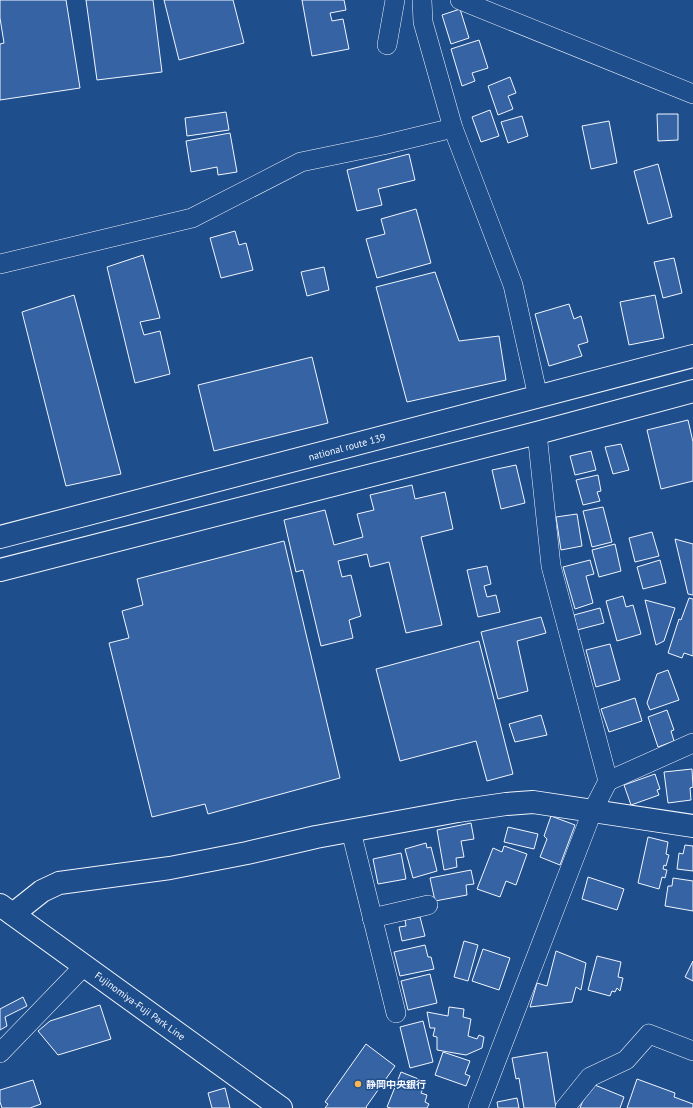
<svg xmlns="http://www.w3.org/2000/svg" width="693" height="1108" viewBox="0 0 693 1108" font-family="'PT Sans','Noto Sans JP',sans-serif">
<rect width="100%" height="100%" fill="#1f4e8c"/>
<g fill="#3563a3" stroke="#f2f6ff">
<path d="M0 0H66L80 88 0 100V44L4 43 0 18Z"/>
<path d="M86 0H153L162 72 97 80Z"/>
<path d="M164 0H233L244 43 179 60Z"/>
<path d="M302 0H344L346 10 330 13 332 21 343 19 349 49 312 56Z"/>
<path d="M460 9 469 38 451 44 442 15Z"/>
<path d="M479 40 488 68 472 73 475 81 462 86 451 49Z"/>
<path d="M510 77 516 93 508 96 513 109 498 115 488 86Z"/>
<path d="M490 110 499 136 481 142 472 117Z"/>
<path d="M226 112 229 130 187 136 185 118Z"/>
<path d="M657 114H678V140L658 141Z"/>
<path d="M522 116 528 136 508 143 501 122Z"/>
<path d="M609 121 617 163 591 169 582 126Z"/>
<path d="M230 133 237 172 218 175 217 167 191 172 186 141Z"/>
<path d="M409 154 415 180 378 189 382 205 357 211 347 170Z"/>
<path d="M658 164 672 217 648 224 634 171Z"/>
<path d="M416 209 431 263 377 278 366 239 385 234 381 219Z"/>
<path d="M235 231 239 245 246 243 253 270 221 278 210 238Z"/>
<path d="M143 255 160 318 140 322 144 335 160 331 170 374 135 383 107 267Z"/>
<path d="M674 258 682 293 663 298 654 262Z"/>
<path d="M324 267 329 290 307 296 301 272Z"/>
<path d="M435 272 459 341 499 336 506 380 407 402 376 287Z"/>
<path d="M74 295 121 474 66 486 22 312Z"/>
<path d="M655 295 664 338 629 345 620 302Z"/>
<path d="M569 304 574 319 581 316 588 342 578 345 582 356 549 366 535 314Z"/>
<path d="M312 357 328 423 214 451 198 385Z"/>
<path d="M688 420 693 442V481L661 489 647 430Z"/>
<path d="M621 444 629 470 613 474 605 447Z"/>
<path d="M591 451 596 470 575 475 570 456Z"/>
<path d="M516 465 525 503 501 509 492 470Z"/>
<path d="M598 475 601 491 597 492 600 501 583 505 576 480Z"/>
<path d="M412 485 415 499 445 492 453 529 421 537 442 625 406 633 389 562 370 567 367 554 338 561 342 577 351 575 361 616 349 620 353 638 321 646 303 570 296 572 284 520 325 510 334 545 363 537 357 514 374 510 370 495Z"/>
<path d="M603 507 612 542 592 547 583 511Z"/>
<path d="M577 514 582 546 561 550 556 517Z"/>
<path d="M652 532 659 556 635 562 629 538Z"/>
<path d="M675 539 693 544V595L688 594Z"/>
<path d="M284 541 340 778 208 814 205 804 152 817 109 643 129 638 122 611 143 605 137 579Z"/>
<path d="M615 544 621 571 599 577 592 550Z"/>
<path d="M590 560 594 574 586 576 593 603 575 609 563 567Z"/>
<path d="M660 560 666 583 643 589 637 567Z"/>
<path d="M487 566 491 584 484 586 487 597 496 595 500 612 478 617 467 570Z"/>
<path d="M623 596 626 607 633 605 641 634 617 641 606 601Z"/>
<path d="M689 598 693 599V656L684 653 682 658 668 653 679 619 681 620Z"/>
<path d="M645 600 675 608 664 641 656 645Z"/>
<path d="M600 608 604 623 577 630 574 615Z"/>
<path d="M541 617 546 633 517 641 528 691 498 699 481 632Z"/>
<path d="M479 641 513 774 487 781 476 741 400 761 376 669Z"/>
<path d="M610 644 620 680 596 687 586 650Z"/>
<path d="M668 670 679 700 650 710 647 703 657 674Z"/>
<path d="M635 698 642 721 609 732 601 709Z"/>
<path d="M667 710 674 730 671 731 674 741 658 747 648 717Z"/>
<path d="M541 715 547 735 515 742 509 724Z"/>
<path d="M692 769 693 787 690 788 691 800 668 803 664 772Z"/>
<path d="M655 774 660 789 657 790 659 795 631 805 624 785Z"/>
<path d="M551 816 575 825 560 865 540 857 547 839 544 836Z"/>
<path d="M471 823 474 839 461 841 464 857 456 858 457 867 444 870 437 830Z"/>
<path d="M508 827 538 834 534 849 504 842Z"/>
<path d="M648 837 668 842 666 854 669 855 666 866 664 865 663 869 667 870 665 878 662 877 659 889 638 883Z"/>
<path d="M426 843 427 848 431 847 437 871 413 878 405 849Z"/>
<path d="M685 845 693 846V871L677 869 679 853 683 854Z"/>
<path d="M504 846 527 854 516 885 506 881 500 897 477 889 493 848 502 852Z"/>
<path d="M401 853 406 879 378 884 373 859Z"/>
<path d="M471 870 474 884 466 885 467 895 435 901 430 878Z"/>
<path d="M588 877 624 889 617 910 582 899Z"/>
<path d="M673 878 693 881V911L665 906 668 886H672Z"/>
<path d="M420 917 425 936 402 941 399 927 406 926 405 920Z"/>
<path d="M464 941 478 945 468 981 454 977Z"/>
<path d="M425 945 428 957H431L434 969 400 976 394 952Z"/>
<path d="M483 949 510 958 499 990 472 981Z"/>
<path d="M556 951 586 963 581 990 576 987 572 1002 530 1007 537 983 547 986Z"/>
<path d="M597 956 621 962 618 977 623 978 620 991 617 988 615 992 612 991 610 996 588 990Z"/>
<path d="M693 961V981L685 977Z"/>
<path d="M430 974 437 1003 408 1010 401 981Z"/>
<path d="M23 997 27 1006 5 1017 7 1026 0 1030V1009Z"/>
<path d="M100 1005 111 1039 58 1055 38 1031 50 1021Z"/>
<path d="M449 1007 464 1009 463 1017 471 1019 468 1036 477 1039 479 1035 484 1037 482 1048 466 1055 437 1050V1037L433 1036 435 1028H430L427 1012 448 1016Z"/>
<path d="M423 1021 433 1062 410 1068 400 1027Z"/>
<path d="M366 1044 395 1066 366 1107 367 1108H325L328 1104 325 1102Z"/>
<path d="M443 1052 470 1061 465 1074 470 1076 466 1086 435 1075Z"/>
<path d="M547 1052 556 1108H524L519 1078 516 1079 512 1058Z"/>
<path d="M401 1072 426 1082 421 1093 427 1095 425 1102 429 1104 427 1108H391L387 1107Z"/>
<path d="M637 1079 675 1093 674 1097 693 1104V1108H627Z"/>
<path d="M33 1080 41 1104 30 1108H2L0 1102V1090Z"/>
<path d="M590 1083 624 1097 620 1108H580Z"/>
<path d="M225 1088 230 1108H212L208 1093Z"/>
<path d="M517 1098 519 1108H498L497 1102Z"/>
</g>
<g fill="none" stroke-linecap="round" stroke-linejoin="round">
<defs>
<g id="minor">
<path d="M422 0 423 22 453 128 513 285 538 397"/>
<path d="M460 0 693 94"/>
<path d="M387 45 395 0"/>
<path d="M0 264 192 218 301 162 383 145 453 128"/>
<path d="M608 781 693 743"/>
<path d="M351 831 396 1013"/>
<path d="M372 918 428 905"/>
<path d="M0 1053 84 966"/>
<path d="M478 1108 592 812 608 781 551 566 537 433"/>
<path d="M565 1108 590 1077 626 1060 649 1034 693 1051"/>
</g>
<path id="tertiary" d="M13 914 42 891 59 883 170 868 247 853 316 837 458 811 506 804 533 802 693 826"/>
<path id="secondary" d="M0 905 281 1108"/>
<g id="trunk">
<path d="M0 537 693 356"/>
<path d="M0 570 537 433 693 391"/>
</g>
</defs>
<use href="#minor" stroke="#f2f6ff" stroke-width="20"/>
<use href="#tertiary" stroke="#f2f6ff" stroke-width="24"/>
<use href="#secondary" stroke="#f2f6ff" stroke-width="24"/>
<use href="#trunk" stroke="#f2f6ff" stroke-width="24"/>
<use href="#minor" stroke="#1f4e8c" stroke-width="19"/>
<use href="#tertiary" stroke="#1f4e8c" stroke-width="22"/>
<use href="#secondary" stroke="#1f4e8c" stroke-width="22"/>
<use href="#trunk" stroke="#1f4e8c" stroke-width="22"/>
</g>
<circle fill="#ffb74d" stroke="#1f4e8c" stroke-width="1.5" cx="358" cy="1084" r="4"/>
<g text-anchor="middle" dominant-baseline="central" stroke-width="3" stroke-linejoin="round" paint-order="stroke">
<g font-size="10" fill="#f2f6ff" stroke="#1f4e8c">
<text transform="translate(347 447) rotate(-15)">national route 139</text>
<text transform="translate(140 1006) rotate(36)">Fujinomiya-Fuji Park Line</text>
</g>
<g font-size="10" font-weight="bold" fill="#f2f6ff" stroke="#1f4e8c" text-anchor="start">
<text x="366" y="1084">静岡中央銀行</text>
</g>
</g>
</svg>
